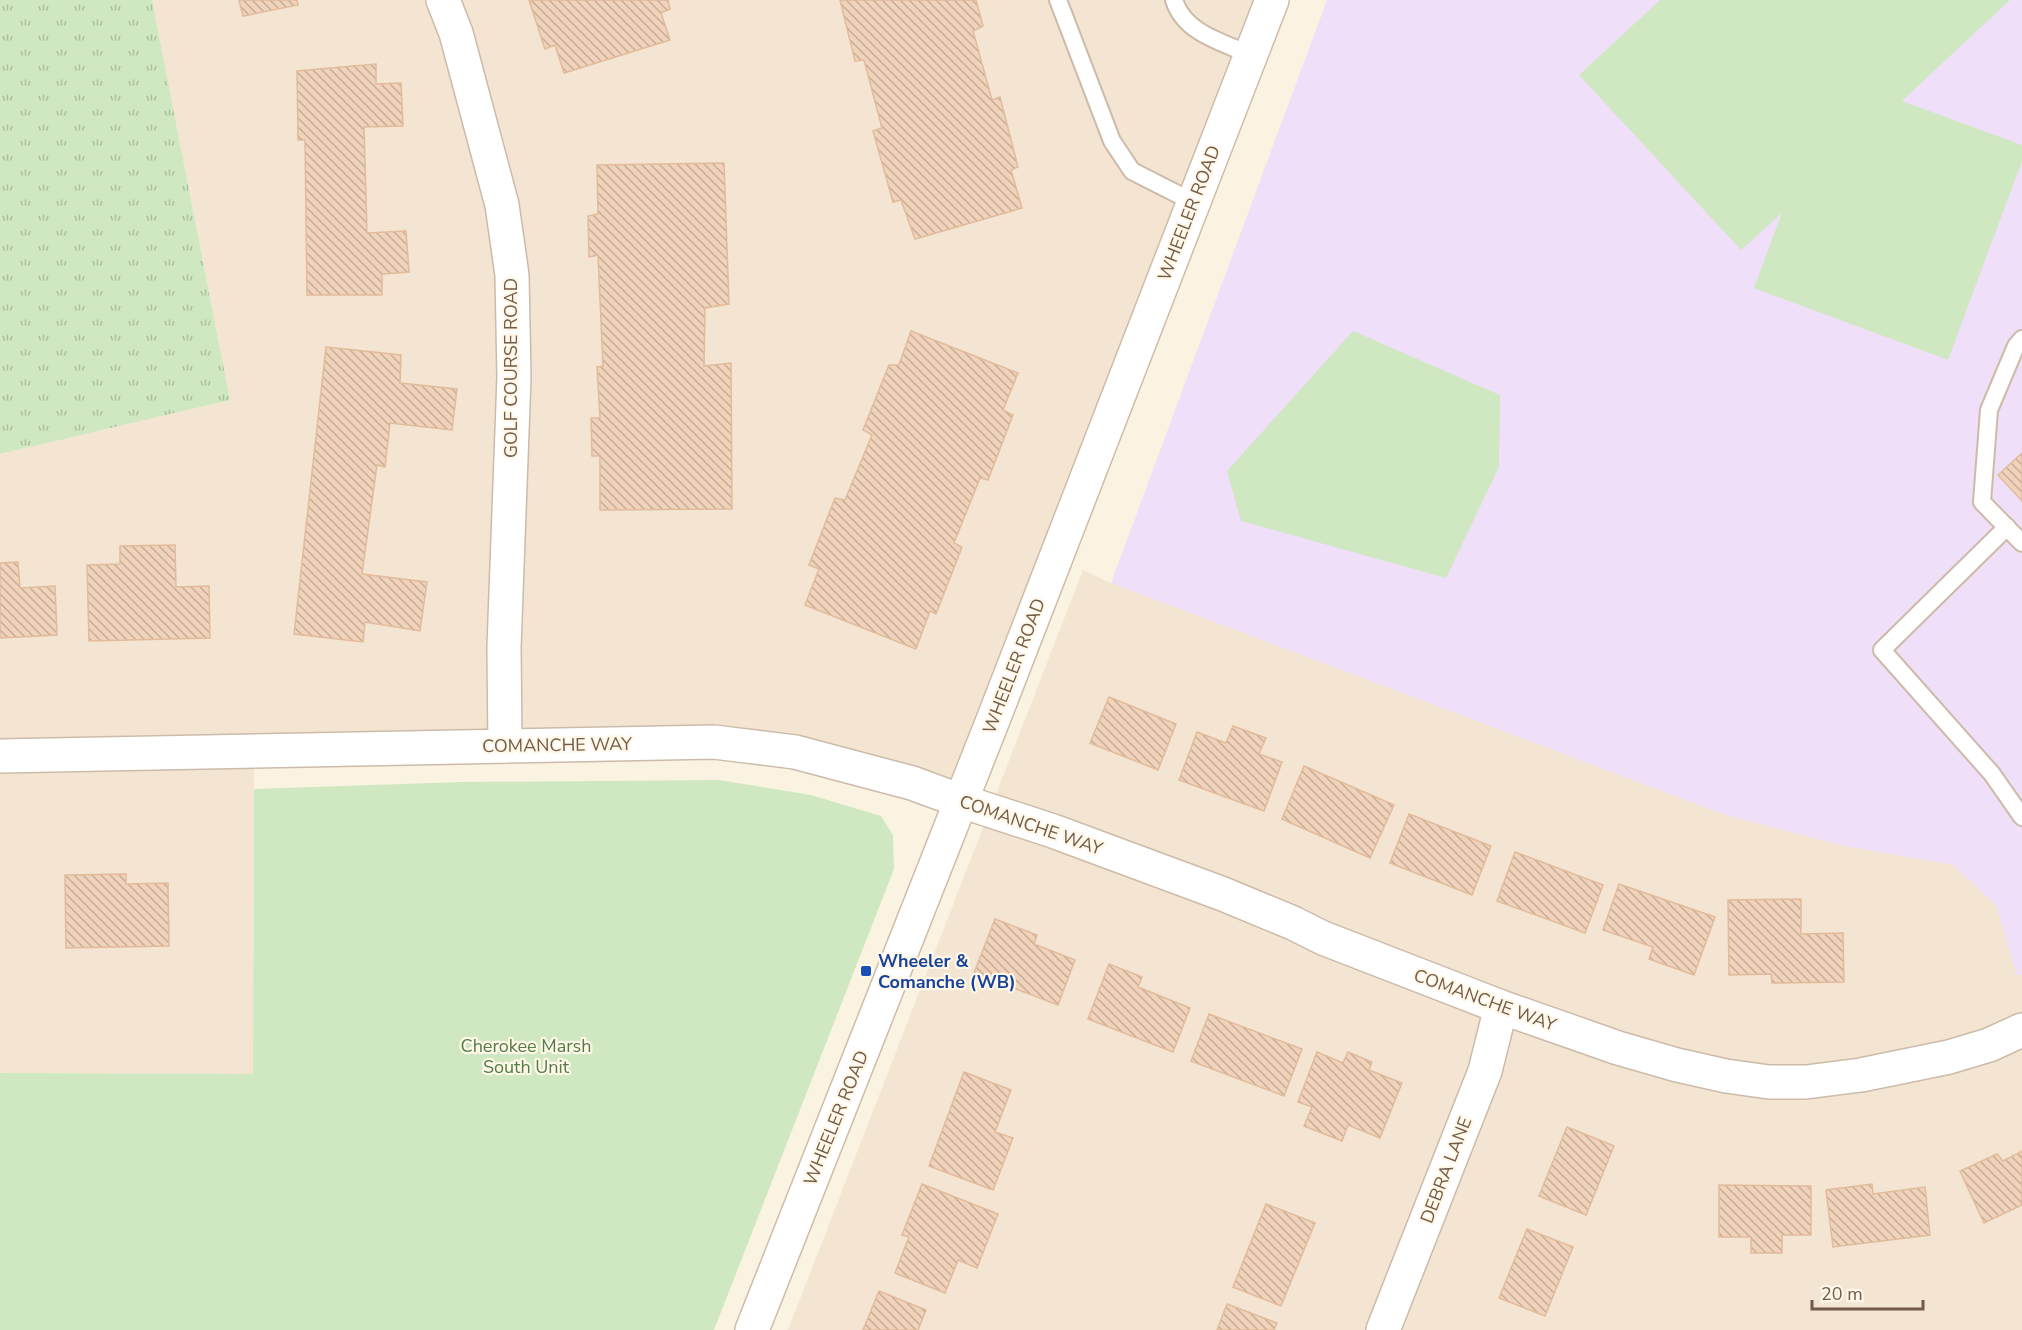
<svg xmlns="http://www.w3.org/2000/svg" width="2022" height="1330" viewBox="0 0 2022 1330" font-family="'Nunito Sans',sans-serif">
<defs>
<pattern id="grass-tufts" width="24" height="20" patternUnits="userSpaceOnUse" patternTransform="scale(1.5)"><rect width="24" height="20" fill="#cfe8c1"/><path d="M3 7l-1-3M5 7V3M7 7l1-3M15 17l-1-3M17 17v-4M19 17l1-3" fill="none" stroke="#acbf9f"/></pattern>
<pattern id="building-back-hatch" width="6" height="6" patternUnits="userSpaceOnUse" patternTransform="scale(1.5)"><rect width="6" height="6" fill="#f0d3ba"/><path d="M-1 5l2 2M0 0l6 6M5-1l2 2" fill="none" stroke="#c7ae99"/></pattern>
</defs>
<rect width="100%" height="100%" fill="#fbf3e2"/>
<g fill="#f3e5d1">
<path d="M152 0H1272L961 801 795 752 254 751 253 1074 0 1073V454L230 400Z"/>
<path d="M1083 570 1111 583 1725 815 1845 846 1953 865 1996 905 2017 976 2022 974V1330H788Z"/>
</g>
<path fill="#f0dff8" d="M1327 0H2022V974L2017 976 1996 905 1953 865 1845 846 1725 815 1111 583Z"/>
<path fill="url(#grass-tufts)" d="M0 0H152L230 400 0 454Z"/>
<g fill="#cfe8c1">
<path d="M1660 0H2010L1902 101 2022 145V161L1948 360 1754 288 1782 213 1741 250 1579 75Z"/>
<path d="M1353 331 1500 395 1499 467 1446 578 1241 521 1227 471Z"/>
<path d="M719 780 811 795 881 816 893 835 894 869 714 1330H0V1073L253 1074 254 789 461 782Z"/>
</g>
<g fill="url(#building-back-hatch)" stroke="#e2bb9b" stroke-width="1.5">
<path d="M239 0H297L298 5 243 16Z"/>
<path d="M529 0H668L670 9 661 13 670 40 564 73 555 45 545 49Z"/>
<path d="M840 0H976L983 26 973 31 992 100 1000 97 1018 167 1011 170 1022 208 915 239 901 200 893 202 873 131 882 128 864 60 855 61Z"/>
<path d="M376 64V84L401 83 403 126 364 127 367 233 406 231 409 272 382 274V295H307L305 140H298L297 71Z"/>
<path d="M724 163 729 304 705 308 704 366 731 363 732 509 600 510V456H592L591 418H600L597 367 603 366 598 255 589 257 588 216 598 214 597 165Z"/>
<path d="M911 331 1018 373 1003 410 1013 415 988 480 980 478 954 543 962 547 936 614 930 611 916 649 805 605 819 569 809 565 835 498 845 500 872 435 863 430 889 365H899Z"/>
<path d="M326 347 401 355 400 383 457 389 452 430 390 423 385 467 377 465 362 574 427 582 420 631 365 622 363 642 294 634Z"/>
<path d="M2022 453V501L1998 475Z"/>
<path d="M175 545 176 587 209 586 210 638 89 641 87 565 120 564V546Z"/>
<path d="M18 562 20 588 55 586 57 635 0 638V563Z"/>
<path d="M1109 697 1176 724 1158 770 1090 743Z"/>
<path d="M1233 726 1266 738 1259 754 1282 762 1264 811 1179 780 1197 732 1226 743Z"/>
<path d="M1304 766 1394 805 1370 858 1282 819Z"/>
<path d="M1409 814 1491 846 1472 895 1390 863Z"/>
<path d="M1515 852 1603 885 1585 933 1497 901Z"/>
<path d="M126 874V884L168 883 169 946 66 948 65 875Z"/>
<path d="M1619 884 1715 917 1694 975 1649 959 1653 947 1603 930Z"/>
<path d="M1801 899V934L1843 933 1844 982 1772 983 1771 974 1729 975 1728 900Z"/>
<path d="M995 919 1037 935 1034 944 1075 960 1058 1005 974 973Z"/>
<path d="M1109 964 1142 977 1138 987 1190 1008 1173 1052 1088 1019Z"/>
<path d="M1209 1014 1302 1049 1284 1096 1191 1061Z"/>
<path d="M1317 1052 1343 1063 1348 1052 1372 1062 1369 1070 1402 1083 1380 1138 1348 1125 1342 1141 1304 1126 1312 1107 1298 1102Z"/>
<path d="M964 1072 1011 1090 995 1132 1013 1138 993 1190 929 1166Z"/>
<path d="M1567 1127 1614 1146 1586 1215 1539 1196Z"/>
<path d="M2022 1151V1205L1984 1223 1960 1171 1997 1154 2003 1161Z"/>
<path d="M922 1184 998 1214 977 1268 958 1260 945 1293 895 1273 909 1237 902 1235Z"/>
<path d="M1872 1184 1873 1194 1925 1187 1930 1235 1833 1247 1826 1190Z"/>
<path d="M1719 1185 1811 1186V1235H1782V1253H1751V1237H1719Z"/>
<path d="M1266 1204 1315 1223 1281 1306 1233 1287Z"/>
<path d="M1527 1229 1573 1247 1545 1316 1499 1298Z"/>
<path d="M879 1291 926 1310 918 1330H863Z"/>
<path d="M1227 1304 1277 1323 1274 1330H1217Z"/>
</g>
<g fill="none" stroke-linecap="round" stroke-linejoin="round">
<defs>
<g id="lane">
<path d="M1058 0 1112 141 1132 171 1193 202"/>
<path d="M1174 0C1184 33 1222 42 1251 55"/>
<path d="M2022 339 2016 346 1989 410 1982 502 2022 543"/>
<path d="M2007 527 1882 650 1992 774 2022 817"/>
</g>
<g id="street">
<path d="M443 0 456 33 502 205 512 275 514 377 504 647 505 746"/>
<path d="M0 756 714 742 795 752 912 783 961 801 1053 831 1223 894 1293 923 1323 938 1501 1007 1618 1048 1677 1065 1726 1076 1769 1082H1806L1861 1075 1949 1057 1989 1045 2022 1030"/>
<path d="M1383 1330 1485 1071 1501 1007"/>
</g>
<path id="secondary" d="M752 1330 993 720 1272 0"/>
</defs>
<use href="#lane" stroke="#ccbba9" stroke-width="20"/>
<use href="#street" stroke="#ccbba9" stroke-width="36"/>
<use href="#secondary" stroke="#cfbca7" stroke-width="36"/>
<use href="#lane" stroke="#fff" stroke-width="16"/>
<use href="#street" stroke="#fff" stroke-width="33"/>
<use href="#secondary" stroke="#fff" stroke-width="33"/>
</g>
<rect fill="#1a4fb4" stroke="#fff7e8" stroke-width="2" x="860" y="965" width="12" height="12" rx="3"/>
<g text-anchor="middle" dominant-baseline="central" stroke-width="4.5" stroke-linejoin="round" paint-order="stroke">
<g font-size="18" fill="#725b49" stroke="#fff7e8">
<text transform="translate(1189 213) rotate(-69)">WHEELER ROAD</text>
<text transform="translate(511 368) rotate(-90)">GOLF COURSE ROAD</text>
<text transform="translate(1014 666) rotate(-69)">WHEELER ROAD</text>
<text transform="translate(557 745) rotate(-1)">COMANCHE WAY</text>
<text transform="translate(1031 825) rotate(19)">COMANCHE WAY</text>
<text transform="translate(1485 1000) rotate(20)">COMANCHE WAY</text>
<text transform="translate(836 1118) rotate(-68)">WHEELER ROAD</text>
<text transform="translate(1446 1170) rotate(-69)">DEBRA LANE</text>
</g>
<g font-size="18" font-weight="bold" fill="#164399" stroke="#fff7e8" text-anchor="start">
<text x="878" y="961">Wheeler &amp;<tspan x="878" dy="21">Comanche (WB)</tspan></text>
</g>
<g font-size="18" fill="#527d44" stroke="#fff7e8">
<text x="526" y="1046">Cherokee Marsh<tspan x="526" dy="21">South Unit</tspan></text>
</g>
</g>
<path d="M1812 1300v9h111v-9" fill="none" stroke="#725b49" stroke-width="3"/>
<text x="1821" y="1300" font-size="18" fill="#725b49" stroke="#fff7e8" stroke-width="4.5" paint-order="stroke">20 m</text>
</svg>
